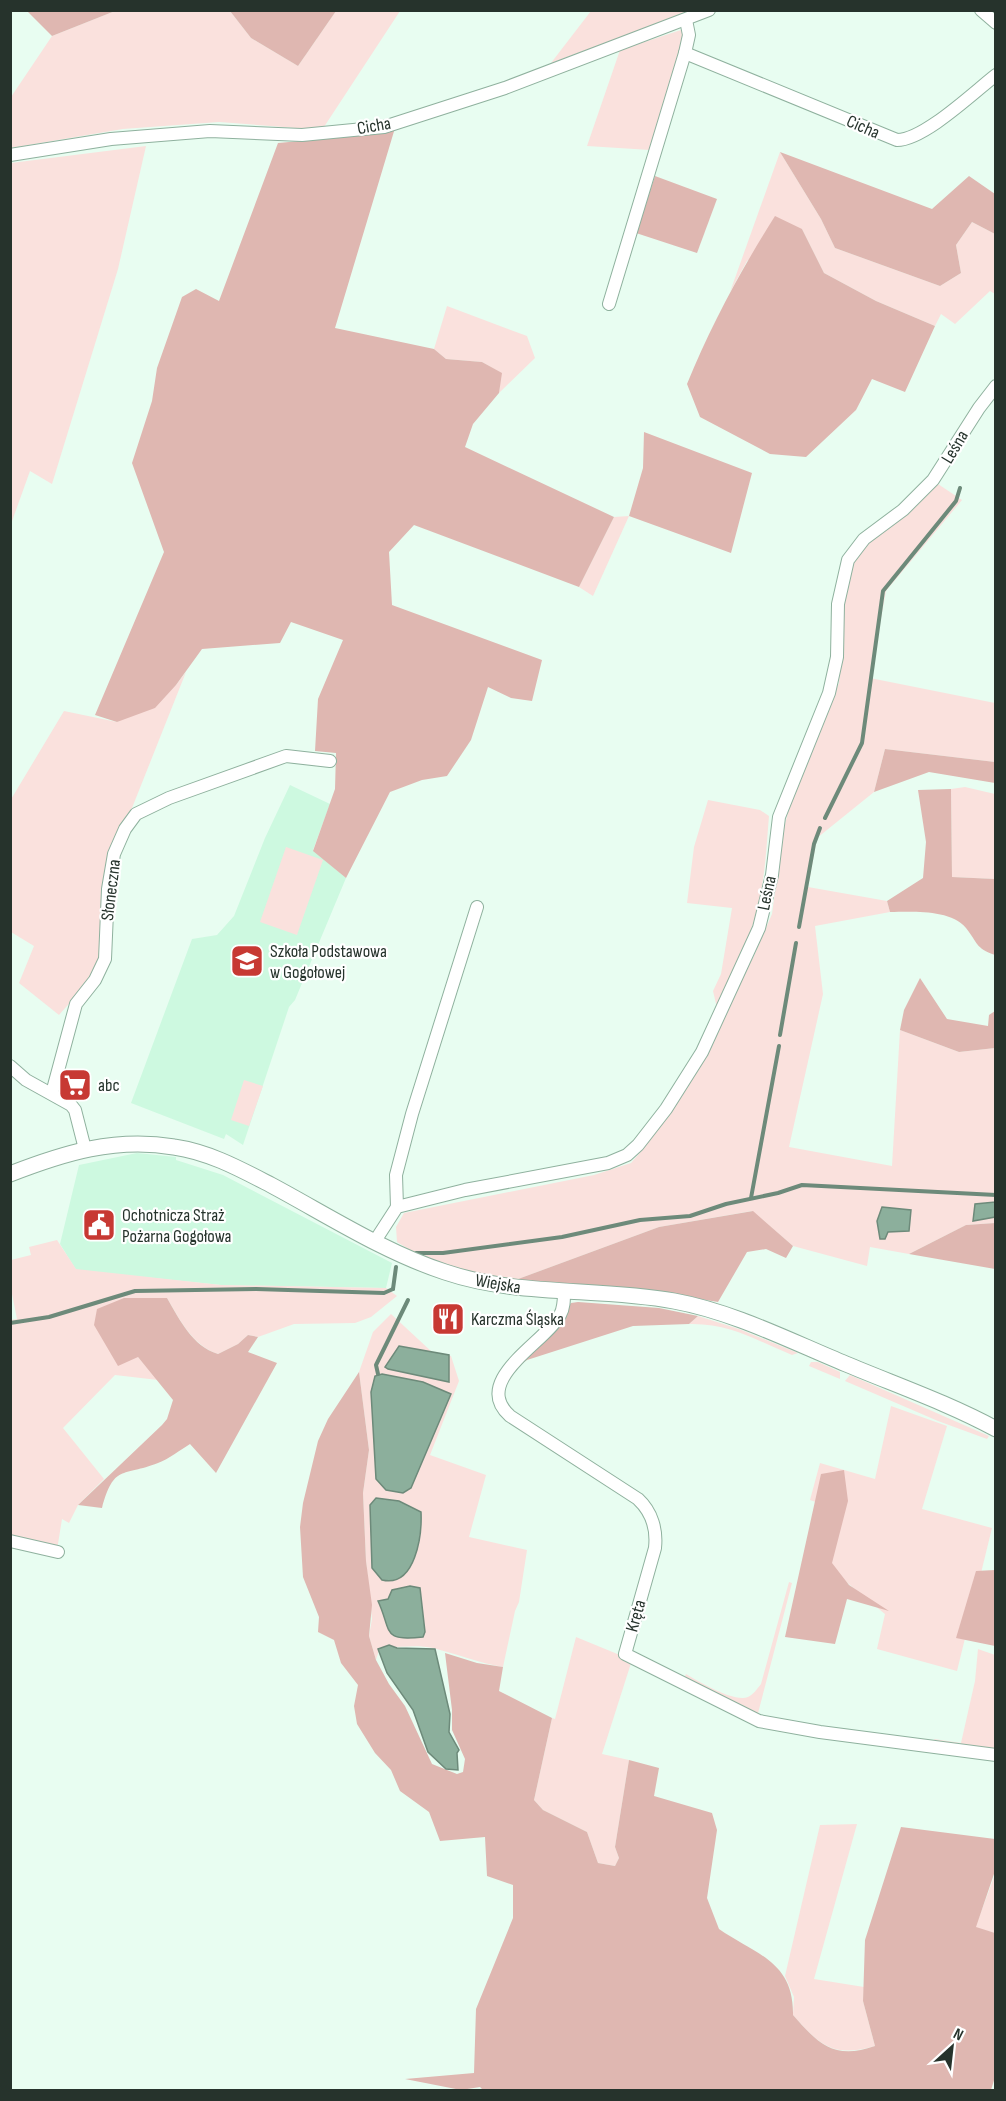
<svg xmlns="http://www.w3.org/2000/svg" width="1006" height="2101" viewBox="0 0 1006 2101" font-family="'Sofia Sans Condensed',sans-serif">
<rect width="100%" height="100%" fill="#e8fdf1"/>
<g fill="#cdf9e0">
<path d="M290 785 330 804 313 850 346 878 295 1000 289 1007 243 1145 226 1134 224 1139 131 1103 192 939 217 935 234 916 265 838Z"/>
<path d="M137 1153 176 1157V1160L223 1175 392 1263 386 1288 221 1285 76 1270 60 1244 79 1165Z"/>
</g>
<g fill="#fae1dd">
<path d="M115 11H230L251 38 298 66 336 11H400L322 130 219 122 123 129 11 148V97L52 36Z"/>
<path d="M591 11H692L551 63Z"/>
<path d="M681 30 684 36 650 150 587 146 620 50Z"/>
<path d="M146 146 118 269 52 484 30 471 11 524V163Z"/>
<path d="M780 152 821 219 835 248 940 286 961 273 956 245 972 222 995 234V294L990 291 955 324 941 314 935 326 876 301 824 273 802 229 747 261 730 292Z"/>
<path d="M447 306 527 336 535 358 499 393 501 373 482 362 446 359 434 349Z"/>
<path d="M938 484 962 500 886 591 870 678 995 703V762L885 749 874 792 817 838 808 887 887 901 890 912 815 926 823 994 789 1147 892 1166 900 1030 959 1052 995 1048V1223L966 1225 909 1254 870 1247 867 1266 793 1246 752 1211 659 1227 510 1282 427 1260 397 1242 396 1227 404 1213 594 1175 631 1163 643 1149 753 958 772 914 783 832 795 785 839 683 844 602 854 559 875 537Z"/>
<path d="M629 516 593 596 579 587 614 517Z"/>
<path d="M186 672 132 808C105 842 104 880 102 922 101 932 102 944 100 954 95 977 74 998 59 1015L19 983 34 946 11 932 10 801 64 711 117 722 176 685Z"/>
<path d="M965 787 995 794V879L952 877 951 789Z"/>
<path d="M708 800 760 810 769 816C767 839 766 863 762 886 756 929 735 969 717 1008L713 991 721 974 732 908 687 903 694 847Z"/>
<path d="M286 847 323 860 297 935 260 922Z"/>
<path d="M244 1080 263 1086 249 1126 231 1120Z"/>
<path d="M57 1240 76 1269 221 1285 386 1288 397 1296 371 1317 355 1323 294 1324 258 1337 248 1335 238 1344 218 1354C192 1345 180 1320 167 1298L138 1357 158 1380 115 1375 63 1428 104 1479 78 1505 69 1523 62 1519 57 1550 11 1539 10 1320 17 1319 11 1289V1260L31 1255 29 1247Z"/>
<path d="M391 1314 432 1352 451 1356 459 1381 430 1455 486 1475 469 1537 527 1550 519 1602 515 1611 503 1667C479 1663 457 1654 433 1648 416 1644 398 1648 380 1647L376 1660 369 1636 372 1619 366 1561 363 1493 369 1450 359 1372 373 1332Z"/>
<path d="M698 1316 739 1329 798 1353 792 1355C755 1340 730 1323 689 1324Z"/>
<path d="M811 1362H818L840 1372V1379L809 1366Z"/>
<path d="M850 1375 989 1436 987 1439 938 1421 845 1381Z"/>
<path d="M891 1406 947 1426 922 1509 992 1528 957 1671 877 1649 885 1614 827 1566 839 1510 810 1500 820 1463 875 1479Z"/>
<path d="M789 1582 792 1583 757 1717 684 1679 686 1674C697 1681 735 1703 748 1697 753 1695 757 1689 761 1684Z"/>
<path d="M576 1637 632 1660 602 1754 629 1760 615 1847 619 1858 615 1866 598 1863 587 1832 543 1810 534 1800 552 1718 555 1719Z"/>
<path d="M978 1649 995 1655V1752L937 1743 934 1739 961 1743 975 1681Z"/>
<path d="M857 1824 814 1979 864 1987 863 2001 875 2046C834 2058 820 2046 793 2015L794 1997 785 1976 820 1825Z"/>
<path d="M994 1877 995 1878V1933L975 1928Z"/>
</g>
<g fill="#dfb7b1">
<path d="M27 11H115L52 36Z"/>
<path d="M230 11H336L298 66 251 38Z"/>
<path d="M395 128 335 328 434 349 446 359 482 362 502 373 499 393 473 424 465 447 614 517 579 587 414 525 389 552 392 605 542 660 532 701 511 698 488 687 471 740 447 776 422 780 390 792 346 878 313 851 335 789 336 753 315 751 318 699 343 640 291 622 280 643 202 649 176 685 155 708 117 722 95 715 164 552 132 463 152 401 157 368 182 297 196 289 219 301 278 143 355 136Z"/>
<path d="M780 152 932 209 969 176 995 194V234L972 222 956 245 961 273 940 286 835 248 821 219Z"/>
<path d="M655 176 717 199 697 253 636 233Z"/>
<path d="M775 216 802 229 824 273 876 301 935 326 905 392 872 379 856 410 806 457 770 454 700 417 687 384C711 325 741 270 775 216Z"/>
<path d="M644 432 752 473 731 553 629 516 643 468Z"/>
<path d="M885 749 995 762V783L929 772 874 792Z"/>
<path d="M951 789 952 877 995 879V955C975 948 978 943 966 928 950 909 912 912 890 912L887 901 923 878 926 842 918 790Z"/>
<path d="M920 978 947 1019 988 1026 989 1015 995 1011V1048L959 1052 900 1030 904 1010Z"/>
<path d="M753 1211 793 1246 786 1258 766 1249 747 1252 718 1302 676 1295 510 1282 659 1227Z"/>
<path d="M995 1223V1269L909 1254 966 1225Z"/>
<path d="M124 1298H167C180 1320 192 1346 218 1354L238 1344 248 1335 258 1337 248 1352 277 1363 216 1473 190 1444C180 1450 169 1459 158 1463 122 1477 114 1464 102 1508L78 1505 162 1425 167 1419 173 1400 138 1357 118 1366 94 1325 97 1309Z"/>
<path d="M578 1302 659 1308 698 1316 689 1324 633 1326 527 1360 516 1368 505 1388C514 1357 554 1333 571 1303Z"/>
<path d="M359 1372 369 1450 363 1493 366 1561 372 1605 369 1636 376 1660 389 1684 405 1706 432 1764 457 1774 463 1772 465 1759 452 1730V1710L445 1653 477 1663 503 1667 499 1691 552 1718 534 1800 543 1810 587 1832 598 1863 615 1866 619 1858 615 1847 629 1760 659 1768 654 1796 712 1813 717 1830 707 1898 719 1929C755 1954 794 1961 793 2015 819 2045 835 2060 875 2046L863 2001 865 1940 901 1827 995 1839V1871L976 1927 995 1933 996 2074 991 2090H483L480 2087 461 2090 405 2079 474 2073 476 2009 513 1918V1885L487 1876 485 1837 440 1841 429 1812 400 1791 391 1770 375 1753 357 1724 354 1706 358 1685 341 1663 334 1640 318 1632 319 1617 303 1577 300 1527 303 1503 318 1441 328 1419Z"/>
<path d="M844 1470 848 1501 832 1563 849 1585 889 1611 847 1599 835 1644 785 1637 821 1474Z"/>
<path d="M995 1570V1646L956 1638 976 1571Z"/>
</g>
<g fill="#8caf9c" stroke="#6d8a7a" stroke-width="1.5">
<path d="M995 1202V1217L973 1221 975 1204Z"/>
<path d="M882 1207 911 1210 909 1231 888 1232 885 1239H880L877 1221Z"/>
<path d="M399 1346 449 1355V1382L388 1369 385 1367Z"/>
<path d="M382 1374 423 1382 451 1394 411 1488 403 1493 386 1490 376 1479 371 1392 375 1376Z"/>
<path d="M376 1498 399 1501 421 1512C422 1534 416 1588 382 1580L372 1568 370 1505Z"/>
<path d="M410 1586 420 1588 425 1632 423 1637C381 1642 392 1631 378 1601L388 1599 392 1590Z"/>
<path d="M389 1645 397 1648 435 1649 450 1714 449 1732 459 1750 457 1753 458 1770 446 1769 428 1752 413 1710 387 1673 378 1649Z"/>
</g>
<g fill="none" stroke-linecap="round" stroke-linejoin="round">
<g stroke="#6d8a7a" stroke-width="4">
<path d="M825 818 862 743 883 591 956 501 960 488"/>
<path d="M799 927 814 844 820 828"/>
<path d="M780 1035 796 943"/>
<path d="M751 1198 779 1046"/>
<path d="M416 1253H443L562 1237 640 1220 690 1216 726 1204 778 1193 802 1185 996 1195"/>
<path d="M393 1289 396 1267"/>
<path d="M10 1323 49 1317 135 1291 256 1289 384 1293 393 1289"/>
<path d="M378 1374 376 1365 408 1300"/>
</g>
<defs>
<g id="minor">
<path d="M981 10 996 23"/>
<path d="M685 53 897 140C924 140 974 92 996 75"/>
<path d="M10 155 111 139 210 131 302 135 384 127 505 88 709 10"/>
<path d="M609 304 685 53 689 35 686 20"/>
<path d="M10 1066 26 1080 71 1105 75 1110 85 1149"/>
<path d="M52 1093 76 1004 95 980 105 959 108 889 114 854 125 829 136 814 169 798 286 756 330 761"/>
<path d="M397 1207 396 1175 412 1114 477 907"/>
<path d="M375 1241 397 1207 465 1190 608 1163 627 1155 638 1145 666 1109 702 1052 759 928 772 875 779 817 829 693 837 657 838 604 848 560 864 539 903 510 933 480 979 408 996 386"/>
<path d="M564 1292C564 1300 564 1308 560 1315 546 1342 470 1380 510 1416L638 1499C652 1512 657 1530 655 1548L625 1654 759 1721 820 1732 996 1755"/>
<path d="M10 1541 58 1552"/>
</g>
<path id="tertiary" d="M10 1174C64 1153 115 1137 174 1147 209 1152 240 1169 271 1185 327 1215 384 1252 445 1272 519 1297 597 1287 674 1301 734 1312 790 1341 846 1364 896 1385 948 1403 996 1429"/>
</defs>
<use href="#minor" stroke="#8fb19e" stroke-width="14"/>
<use href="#tertiary" stroke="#8fb19e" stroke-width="17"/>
<use href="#minor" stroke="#fff" stroke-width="12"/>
<use href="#tertiary" stroke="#fff" stroke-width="15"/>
</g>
<defs>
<symbol id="school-square" viewBox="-11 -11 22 22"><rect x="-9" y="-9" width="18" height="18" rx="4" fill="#c73933" stroke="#fff"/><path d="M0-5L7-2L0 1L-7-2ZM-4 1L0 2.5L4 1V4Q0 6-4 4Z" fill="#fff"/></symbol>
<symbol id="supermarket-square" viewBox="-11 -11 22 22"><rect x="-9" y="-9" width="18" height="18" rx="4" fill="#c73933" stroke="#fff"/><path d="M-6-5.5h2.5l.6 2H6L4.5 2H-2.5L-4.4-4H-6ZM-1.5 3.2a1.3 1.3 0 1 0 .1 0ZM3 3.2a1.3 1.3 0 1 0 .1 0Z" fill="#fff"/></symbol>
<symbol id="civic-square" viewBox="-11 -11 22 22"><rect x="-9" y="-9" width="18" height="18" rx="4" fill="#c73933" stroke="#fff"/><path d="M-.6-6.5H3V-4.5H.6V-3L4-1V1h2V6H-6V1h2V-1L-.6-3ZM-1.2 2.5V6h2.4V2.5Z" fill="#fff"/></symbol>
<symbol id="restaurant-square" viewBox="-11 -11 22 22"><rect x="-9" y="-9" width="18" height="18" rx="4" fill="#c73933" stroke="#fff"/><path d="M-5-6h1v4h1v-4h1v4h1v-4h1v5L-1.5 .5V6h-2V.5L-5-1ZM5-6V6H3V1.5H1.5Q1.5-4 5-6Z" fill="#fff"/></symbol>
</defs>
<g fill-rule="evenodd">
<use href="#school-square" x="228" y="942" width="38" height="38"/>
<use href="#supermarket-square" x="56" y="1066" width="38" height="38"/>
<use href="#civic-square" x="80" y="1206" width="38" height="38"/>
<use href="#restaurant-square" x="429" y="1300" width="38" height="38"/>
</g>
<g text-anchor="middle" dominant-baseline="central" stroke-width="4.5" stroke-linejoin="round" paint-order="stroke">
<g font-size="18" fill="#26332c" stroke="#fff">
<text transform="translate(374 126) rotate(-10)">Cicha</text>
<text transform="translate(863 127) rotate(24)">Cicha</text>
<text transform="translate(955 447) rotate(-59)">Leśna</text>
<text transform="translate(111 890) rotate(-83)">Słoneczna</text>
<text transform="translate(767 893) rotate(-78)">Leśna</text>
<text transform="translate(498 1284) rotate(10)">Wiejska</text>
<text transform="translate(636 1616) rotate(-74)">Kręta</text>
</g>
<g font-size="18" fill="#26332c" stroke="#fff" text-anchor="start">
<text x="270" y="951">Szkoła Podstawowa<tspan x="270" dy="21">w Gogołowej</tspan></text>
<text x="98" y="1085">abc</text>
<text x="122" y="1215">Ochotnicza Straż<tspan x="122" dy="21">Pożarna Gogołowa</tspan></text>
<text x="471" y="1319">Karczma Śląska</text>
</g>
</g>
<rect width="1006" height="2101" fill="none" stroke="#26332c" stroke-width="24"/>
<g transform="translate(952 2047) rotate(27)" stroke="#ffffff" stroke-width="4.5" paint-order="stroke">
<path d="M0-4.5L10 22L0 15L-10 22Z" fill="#26332c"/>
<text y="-9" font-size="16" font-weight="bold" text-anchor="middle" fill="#26332c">N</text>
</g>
</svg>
